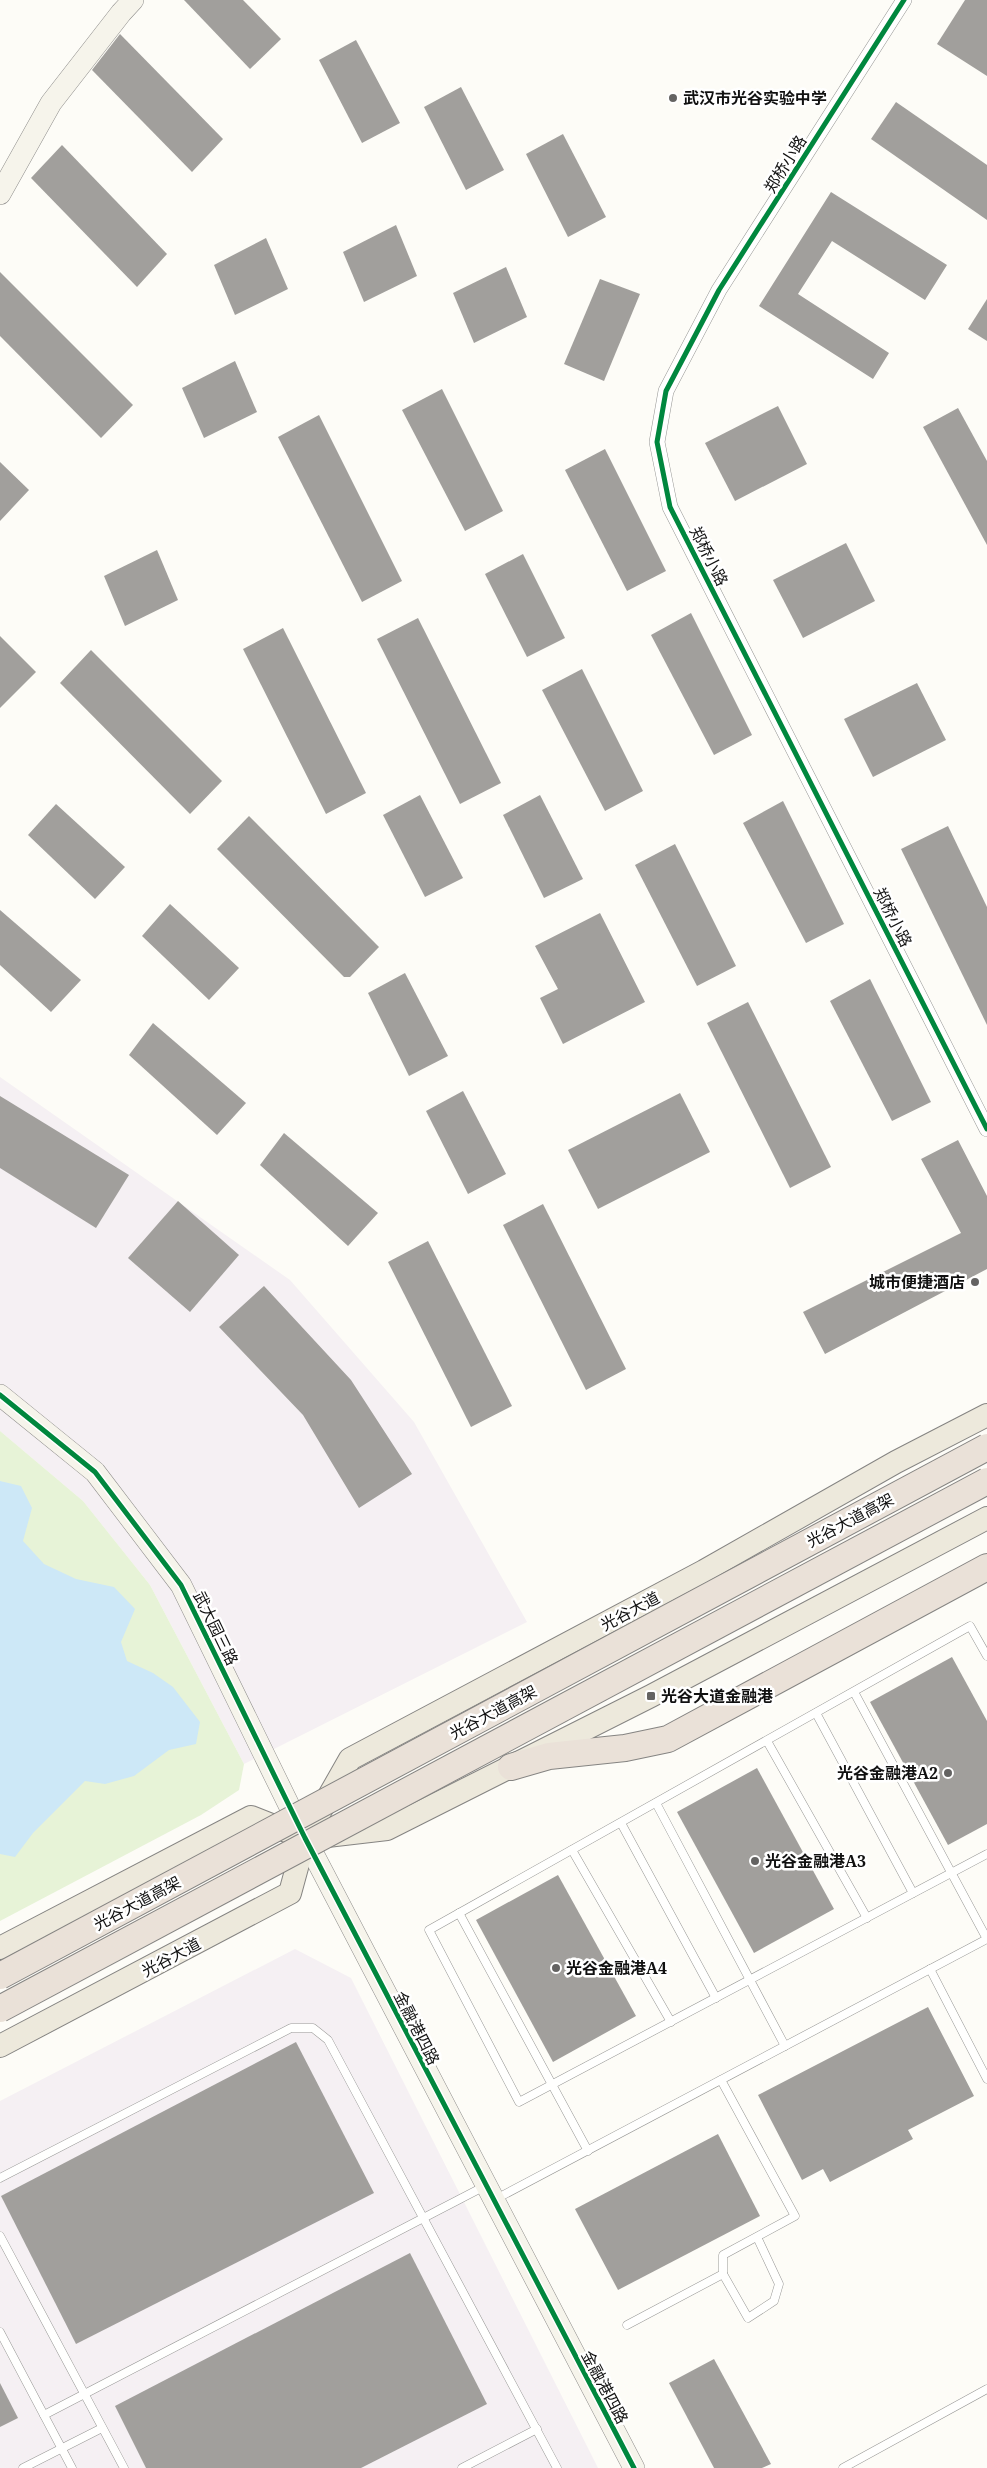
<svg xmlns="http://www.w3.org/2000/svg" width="987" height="2468" viewBox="0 0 987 2468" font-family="'Noto Serif','Noto Sans SC',serif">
<rect width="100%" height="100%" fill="#fdfcf7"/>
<g fill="#f5f0f3">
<path d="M0 1077 290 1280 414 1422 527 1622 244 1764 150 1585 83 1501 0 1431Z"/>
<path d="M295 1949 351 1978 598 2468H0V2101Z"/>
</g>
<path fill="#e7f3d7" d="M0 1431 83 1501 150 1585 244 1764 239 1790 201 1815 0 1921Z"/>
<path fill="#cde8f7" d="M0 1481 21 1486 32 1508 23 1541 44 1564 76 1579 114 1587 135 1609 121 1642 127 1661 153 1673 173 1687 200 1722 196 1744 169 1750 134 1776 105 1784 85 1781 33 1833 15 1857 0 1854Z"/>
<g fill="#a19f9c">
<path d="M184 0H243L281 39 250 69Z"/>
<path d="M965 0H987V76L937 44Z"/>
<path d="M120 34 223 139 192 172 92 70Z"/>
<path d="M356 40 400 123 362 143 319 60Z"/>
<path d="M461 87 504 170 466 190 424 107Z"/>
<path d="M896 102 987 165V220L871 139Z"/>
<path d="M563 134 606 217 568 237 526 154Z"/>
<path d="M62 145 167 254 137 287 31 178Z"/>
<path d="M831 192 947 265 925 300 832 241 798 294 889 353 873 379 759 306Z"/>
<path d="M396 225 417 276 364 302 343 252Z"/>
<path d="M266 238 288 289 235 315 214 265Z"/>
<path d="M506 267 527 317 474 343 453 293Z"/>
<path d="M0 272 133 405 101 438 0 336Z"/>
<path d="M600 279 640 294 604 381 564 364Z"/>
<path d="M987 299V341L968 329Z"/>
<path d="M235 361 257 412 204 438 182 388Z"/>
<path d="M442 389 503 511 465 531 402 410Z"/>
<path d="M778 406 807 464 735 501 705 443Z"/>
<path d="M958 408 987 461V545L923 427Z"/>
<path d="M319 415 402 581 362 602 278 437Z"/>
<path d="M605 449 666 571 627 591 565 470Z"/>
<path d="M0 462 29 490 0 521Z"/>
<path d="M846 543 875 601 803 638 773 580Z"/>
<path d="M157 550 178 600 125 626 104 576Z"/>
<path d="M523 554 565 638 527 657 485 574Z"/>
<path d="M691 613 752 735 714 755 651 635Z"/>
<path d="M418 618 501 783 460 804 377 639Z"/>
<path d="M283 628 366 793 326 814 243 649Z"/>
<path d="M0 636 36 672 0 708Z"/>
<path d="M91 650 222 781 190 814 60 683Z"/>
<path d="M582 669 643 791 605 811 542 690Z"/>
<path d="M917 683 946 740 873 777 844 719Z"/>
<path d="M420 795 463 878 425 897 383 815Z"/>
<path d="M540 795 583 879 544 898 503 815Z"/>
<path d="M783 801 844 924 806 943 743 823Z"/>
<path d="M56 804 125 867 95 899 28 835Z"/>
<path d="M249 816 379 947 350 977H344L217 849Z"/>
<path d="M948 826 987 907V1025L901 849Z"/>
<path d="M675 844 736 966 697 986 635 865Z"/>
<path d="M170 904 239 968 209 1000 142 936Z"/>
<path d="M0 910 81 980 51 1012 0 965Z"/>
<path d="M600 913 645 1002 563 1044 540 998 558 989 535 946Z"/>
<path d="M405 973 448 1056 409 1076 368 993Z"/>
<path d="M870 979 931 1102 892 1121 830 1001Z"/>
<path d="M748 1002 831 1167 790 1188 707 1023Z"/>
<path d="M153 1023 246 1103 217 1135 129 1055Z"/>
<path d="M463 1091 506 1174 468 1194 426 1111Z"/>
<path d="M680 1093 710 1152 598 1209 568 1150Z"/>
<path d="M0 1096 129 1175 96 1228 0 1168Z"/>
<path d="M284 1133 378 1213 348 1246 260 1165Z"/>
<path d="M958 1140 987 1196V1269L825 1354 803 1312 961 1233 921 1159Z"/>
<path d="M178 1201 239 1255 190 1312 128 1258Z"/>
<path d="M543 1204 626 1369 586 1390 503 1225Z"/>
<path d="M428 1241 512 1406 471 1427 388 1262Z"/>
<path d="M264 1286 351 1380 412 1474 359 1508 303 1415 219 1327Z"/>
<path d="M952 1657 987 1721V1824L948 1845 870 1702Z"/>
<path d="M757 1768 834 1909 754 1953 677 1812Z"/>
<path d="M558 1875 636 2016 553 2062 476 1920Z"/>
<path d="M928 2007 974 2096 908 2130 913 2139 830 2182 823 2169 802 2180 758 2095Z"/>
<path d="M296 2042 374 2193 76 2344 1 2196Z"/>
<path d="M718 2134 760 2216 618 2290 575 2209Z"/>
<path d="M410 2253 487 2404 361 2468H146L115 2406Z"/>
<path d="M714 2359 771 2464 762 2468H714L669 2383Z"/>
<path d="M0 2383 18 2418 0 2427Z"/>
</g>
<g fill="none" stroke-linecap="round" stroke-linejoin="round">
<defs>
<g id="lane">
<path d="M987 1656 970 1626 429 1930 519 2102 987 1854"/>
<path d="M816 1713 913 1893"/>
<path d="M767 1741 867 1918"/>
<path d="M656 1803 785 2046"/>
<path d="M621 1823 716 1998"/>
<path d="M572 1850 671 2022"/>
<path d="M459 1913 588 2151"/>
<path d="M930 1969 987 2079"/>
<path d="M0 2178 291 2028H313L328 2040 557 2468"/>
<path d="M494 2200 987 1939 854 1692"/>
<path d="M0 2236 124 2468"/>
<path d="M723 2274 748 2318 774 2301 779 2284 757 2237"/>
<path d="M627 2325 723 2274V2255L795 2216 721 2080"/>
<path d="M0 2332 72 2468"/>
<path d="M44 2415 485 2186"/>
<path d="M23 2468 102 2428"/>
<path d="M462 2468 537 2429"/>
<path d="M843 2468 987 2389"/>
</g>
<path id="street" d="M904 0 719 290 666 391 657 442 670 507 987 1129"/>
<g id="secondary">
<path d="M0 194 51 103 121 13 133 0"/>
<path d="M0 1395 95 1472 181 1585 305 1838 634 2468"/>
</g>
<g id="primary">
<path d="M327 1836 387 1829 651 1696 987 1518"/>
<path d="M0 1948 251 1817 289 1832"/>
<path d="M0 2046 290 1893 305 1838 350 1759 704 1571 896 1462 987 1415"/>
</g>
<path id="highway" d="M511 1767 549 1756 625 1748 668 1739 987 1567"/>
</defs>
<use href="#lane" stroke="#979795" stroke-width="9"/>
<use href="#street" stroke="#979795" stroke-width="16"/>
<use href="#secondary" stroke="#8e8d8b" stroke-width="22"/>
<use href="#primary" stroke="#858482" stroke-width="24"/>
<use href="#highway" stroke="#858482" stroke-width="28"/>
<use href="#lane" stroke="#fffffe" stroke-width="8"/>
<use href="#street" stroke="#fffffe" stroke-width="15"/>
<use href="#secondary" stroke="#f6f4eb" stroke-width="21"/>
<use href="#primary" stroke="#ede9dc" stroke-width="22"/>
<use href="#highway" stroke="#eae1d8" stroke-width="26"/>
<defs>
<g id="highway-bridge">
<path d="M0 1976 987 1447"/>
<path d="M0 2009 987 1481"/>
</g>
</defs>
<use href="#highway-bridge" stroke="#858482" stroke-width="28" stroke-linecap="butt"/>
<use href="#highway-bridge" stroke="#eae1d8" stroke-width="26"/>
<defs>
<g id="cycleway">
<path d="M904 0 719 290 666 391 657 442 670 507 987 1129"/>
<path d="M0 1395 95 1472 181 1585 305 1838 634 2468"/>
</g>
</defs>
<use href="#cycleway" stroke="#fff" stroke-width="8"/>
<use href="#cycleway" stroke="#00873e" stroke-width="5"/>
</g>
<g fill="#646362" stroke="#fff" stroke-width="2">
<circle cx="673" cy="98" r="5"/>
<circle cx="975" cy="1282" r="5"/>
<rect x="646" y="1691" width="10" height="10" rx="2.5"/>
<circle cx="948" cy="1773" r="5"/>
<circle cx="755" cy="1861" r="5"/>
<circle cx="556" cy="1968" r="5"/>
</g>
<g text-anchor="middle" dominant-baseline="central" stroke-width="5" stroke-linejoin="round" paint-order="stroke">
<g font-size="16" font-weight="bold" fill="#111" stroke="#fff" text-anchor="start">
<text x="683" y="98">武汉市光谷实验中学</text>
<text x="965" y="1282" text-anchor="end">城市便捷酒店</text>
<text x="661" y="1696">光谷大道金融港</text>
<text x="938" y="1773" text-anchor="end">光谷金融港A2</text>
<text x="765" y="1861">光谷金融港A3</text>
<text x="566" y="1968">光谷金融港A4</text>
</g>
<g font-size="16" fill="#111" stroke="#fff">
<text transform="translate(785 164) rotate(-58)">郑桥小路</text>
<text transform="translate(709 556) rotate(63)">郑桥小路</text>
<text transform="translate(893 917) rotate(63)">郑桥小路</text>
<text transform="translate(850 1520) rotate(-28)">光谷大道高架</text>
<text transform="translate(630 1611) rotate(-28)">光谷大道</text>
<text transform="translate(216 1628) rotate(64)">武大园三路</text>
<text transform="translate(493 1712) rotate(-28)">光谷大道高架</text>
<text transform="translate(137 1903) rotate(-28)">光谷大道高架</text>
<text transform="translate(171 1957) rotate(-28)">光谷大道</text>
<text transform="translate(417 2028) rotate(63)">金融港四路</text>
<text transform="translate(605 2387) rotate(62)">金融港四路</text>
</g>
</g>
</svg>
